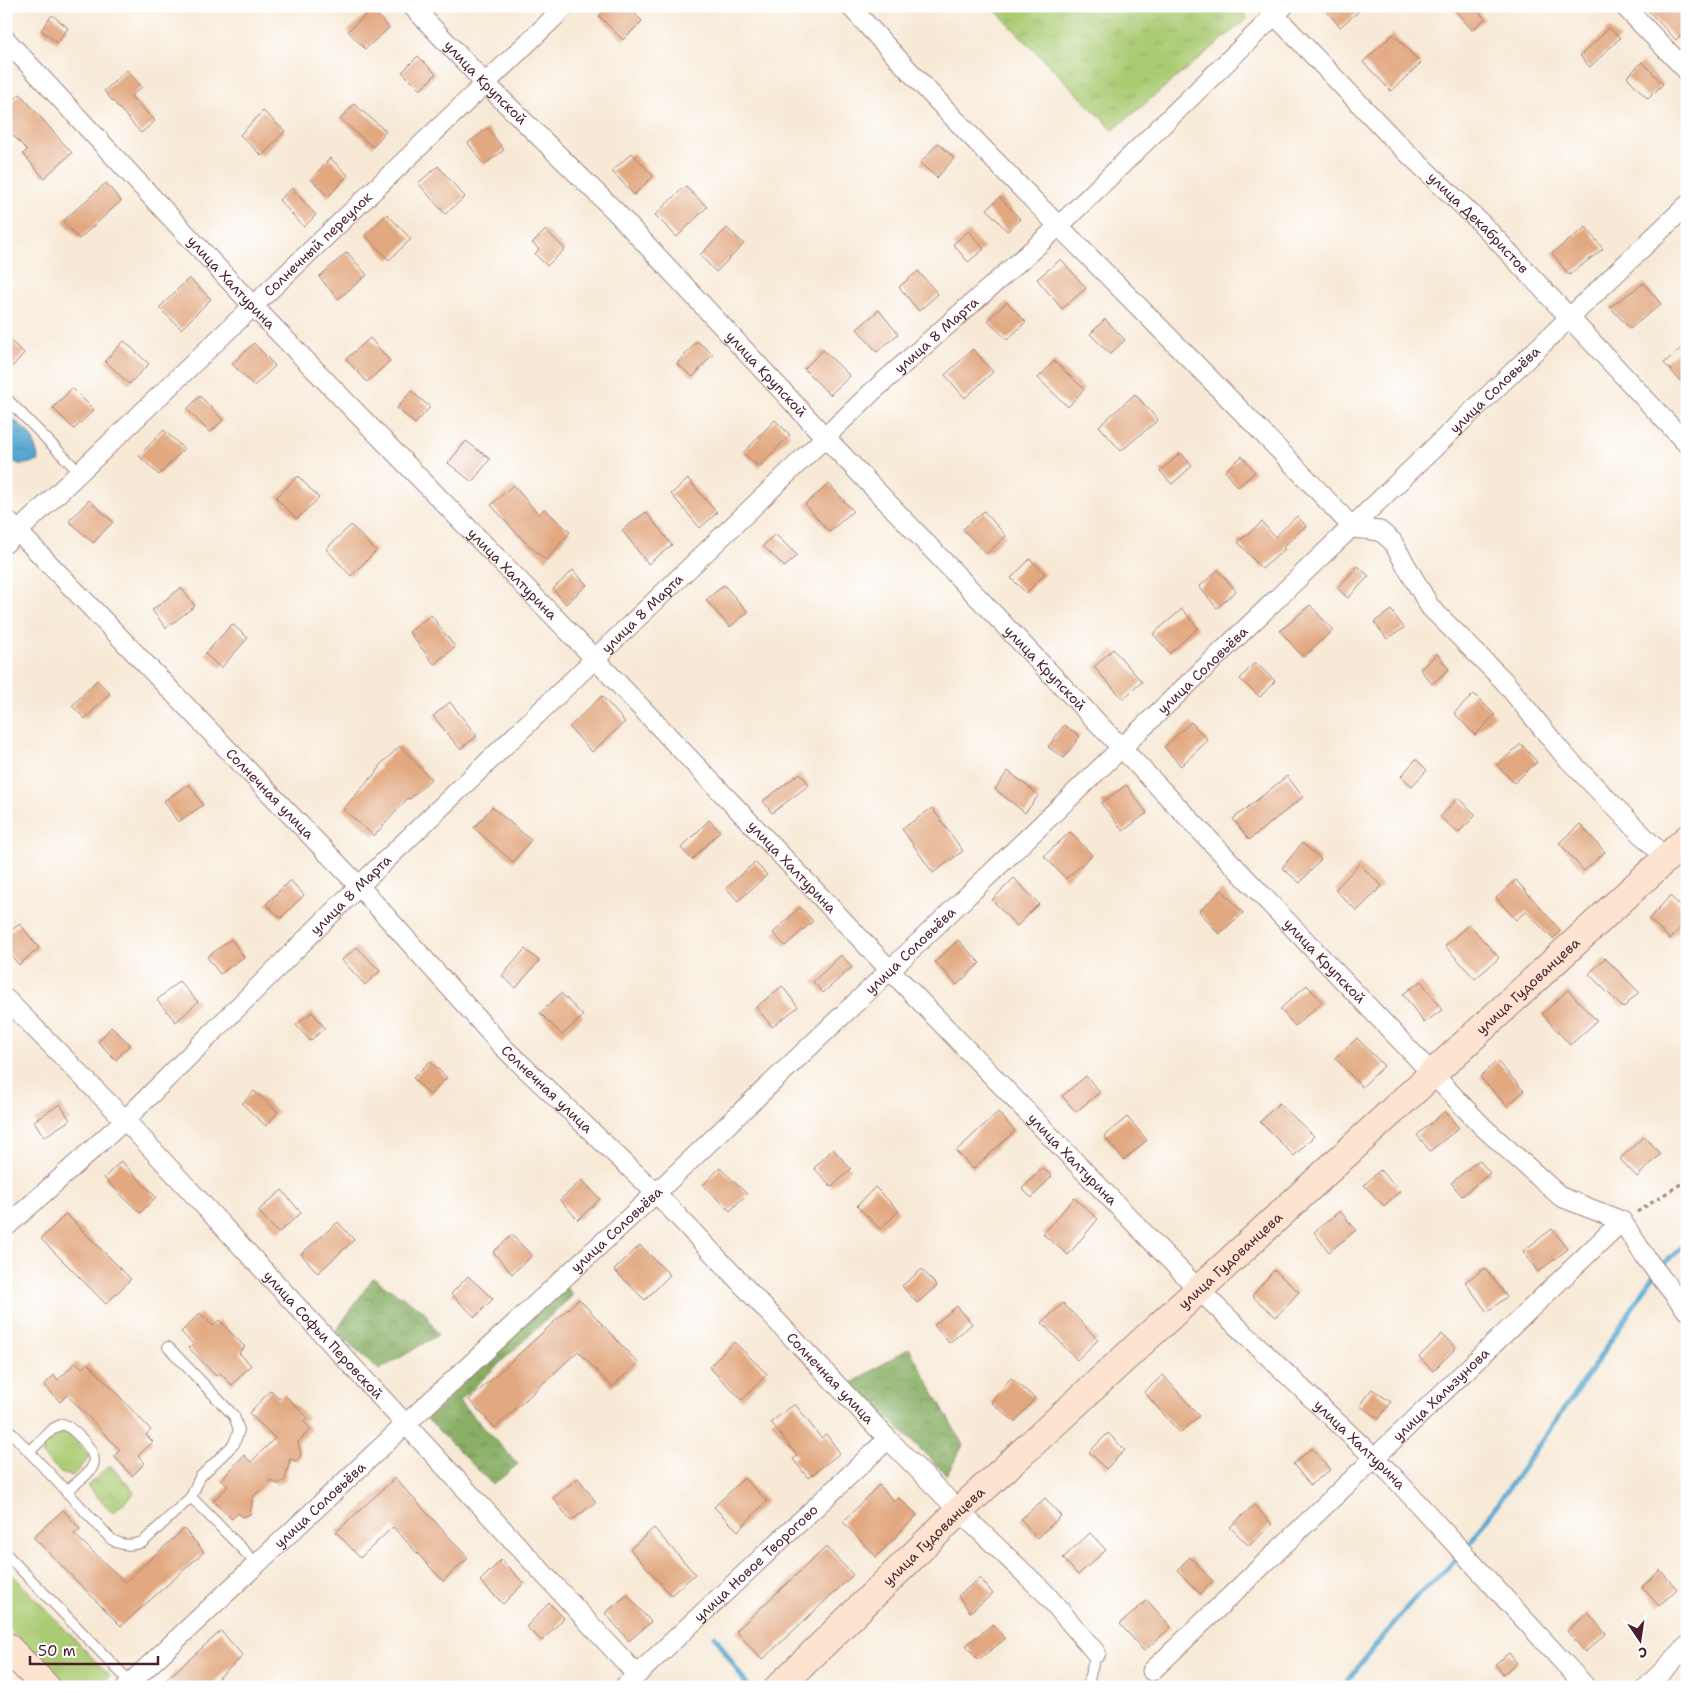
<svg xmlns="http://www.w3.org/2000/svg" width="1693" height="1693" viewBox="0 0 1693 1693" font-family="'Shantell Sans',sans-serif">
<defs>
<pattern id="forest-crowns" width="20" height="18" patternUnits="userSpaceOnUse" patternTransform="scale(1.25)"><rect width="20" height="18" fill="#88af65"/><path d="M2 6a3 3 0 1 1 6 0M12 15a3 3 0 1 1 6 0" fill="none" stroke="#718e53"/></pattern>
<pattern id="park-tufts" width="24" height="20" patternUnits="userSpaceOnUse" patternTransform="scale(1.25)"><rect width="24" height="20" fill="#abcb73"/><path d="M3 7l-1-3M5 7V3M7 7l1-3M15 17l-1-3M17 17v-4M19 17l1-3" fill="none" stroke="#95ae64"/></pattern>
<pattern id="water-ripples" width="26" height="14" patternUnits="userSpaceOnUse" patternTransform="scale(1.25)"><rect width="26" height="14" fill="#55a6cf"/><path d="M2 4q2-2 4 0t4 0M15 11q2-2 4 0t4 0" fill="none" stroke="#4887a8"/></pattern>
</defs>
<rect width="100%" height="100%" fill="#fff"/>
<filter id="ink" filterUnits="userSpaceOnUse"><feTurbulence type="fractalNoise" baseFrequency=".02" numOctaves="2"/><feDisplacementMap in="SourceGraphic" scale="10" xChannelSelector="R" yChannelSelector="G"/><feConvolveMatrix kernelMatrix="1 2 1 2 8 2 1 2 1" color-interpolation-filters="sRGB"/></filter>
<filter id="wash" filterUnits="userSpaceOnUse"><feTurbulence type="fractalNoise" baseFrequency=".0096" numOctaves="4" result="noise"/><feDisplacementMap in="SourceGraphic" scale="20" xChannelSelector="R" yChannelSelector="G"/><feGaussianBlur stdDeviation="1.12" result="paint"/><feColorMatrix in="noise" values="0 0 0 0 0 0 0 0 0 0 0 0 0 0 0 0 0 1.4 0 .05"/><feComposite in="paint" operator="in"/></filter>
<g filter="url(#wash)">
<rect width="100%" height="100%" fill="#f7e9d6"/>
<g fill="#abcb73" stroke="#7a754f">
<path d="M57 1432H66L88 1453V1459L73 1476 63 1474 43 1456 42 1447Z"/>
<path d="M6 1568 110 1676 98 1687H65L6 1626Z"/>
</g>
<g fill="url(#forest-crowns)" stroke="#696748">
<path d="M373 1278 424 1311 438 1335 379 1370 336 1331Z"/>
<path d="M565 1286 573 1295 459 1401 518 1464 493 1485 426 1418Z"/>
<path d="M909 1348 963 1445 947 1475 852 1383Z"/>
</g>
<g fill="url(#park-tufts)" stroke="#7a754f">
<path d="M991 6H1237L1248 18 1113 130Z"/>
<path d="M110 1465 135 1492 113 1513 87 1486Z"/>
</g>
<path fill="url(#water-ripples)" stroke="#50627d" d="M6 412 32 436 39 461 21 465 6 458Z"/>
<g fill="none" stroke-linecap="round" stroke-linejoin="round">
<g stroke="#55a6cf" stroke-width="5">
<path d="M1466 1549 1588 1375 1656 1272 1687 1242"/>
<path d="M715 1636 748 1687"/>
<path d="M1342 1687 1412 1601 1460 1556"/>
</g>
</g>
<g id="blocks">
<g fill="#e2a880">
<path d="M609 6H627L642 21 623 40 599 16Z"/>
<path d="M1322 6H1365L1340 27Z"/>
<path d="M1451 6H1474L1485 19 1472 30Z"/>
<path d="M1644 6H1687V29L1676 40Z"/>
<path d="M372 9 389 28 365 49 348 31Z"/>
<path d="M52 15 68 28 57 43 41 30Z"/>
<path d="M1609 28 1620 38 1590 67 1580 56Z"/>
<path d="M1393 34 1421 63 1391 91 1363 62Z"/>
<path d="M418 56 436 74 420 90 402 72Z"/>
<path d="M1642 62 1663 84 1648 99 1627 77Z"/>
<path d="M127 70 142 87 131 96 155 121 141 133 104 91Z"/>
<path d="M20 94 72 153 44 178 23 154 27 150 6 128V107Z"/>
<path d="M354 104 386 131 373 147 340 119Z"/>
<path d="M263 111 285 131 262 156 240 135Z"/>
<path d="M488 128 504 150 484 165 468 143Z"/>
<path d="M938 143 954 158 937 178 920 163Z"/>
<path d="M632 153 653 176 634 195 612 171Z"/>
<path d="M330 158 348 175 328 197 311 179Z"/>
<path d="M438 166 465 197 445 214 418 183Z"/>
<path d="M106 183 121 201 79 239 63 221Z"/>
<path d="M685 186 707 207 677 237 655 215Z"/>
<path d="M292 188 316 215 304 227 279 200Z"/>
<path d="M1000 197 1020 219 1007 231 987 209Z"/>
<path d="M387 214 411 239 389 260 365 235Z"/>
<path d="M1586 227 1603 249 1569 275 1552 253Z"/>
<path d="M727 228 744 244 716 272 700 255Z"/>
<path d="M546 230 565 249 547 266 535 254 539 249 532 243Z"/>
<path d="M969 231 984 249 968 262 953 244Z"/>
<path d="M347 252 367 275 338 299 319 277Z"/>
<path d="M1061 259 1086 288 1062 309 1037 279Z"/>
<path d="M918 271 938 294 919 311 899 287Z"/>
<path d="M189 278 211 299 181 329 159 308Z"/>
<path d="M1644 283 1661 304 1630 329 1610 307Z"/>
<path d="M1007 302 1026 322 1007 340 988 320Z"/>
<path d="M879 310 898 334 877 352 857 329Z"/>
<path d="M1105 319 1125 340 1110 354 1090 334Z"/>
<path d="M6 337 24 353 6 374Z"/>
<path d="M370 338 390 361 367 382 346 359Z"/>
<path d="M124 341 149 364 129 384 105 361Z"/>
<path d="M697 341 713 354 693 377 677 364Z"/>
<path d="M254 343 275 366 254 386 232 364Z"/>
<path d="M1687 343V388L1664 363Z"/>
<path d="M973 349 993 372 965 398 945 375Z"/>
<path d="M823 350 850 376 830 395 804 369Z"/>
<path d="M1054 361 1084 389 1068 407 1038 378Z"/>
<path d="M72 388 94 410 74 429 53 408Z"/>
<path d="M411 391 430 407 415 424 397 408Z"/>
<path d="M1135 394 1158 420 1121 451 1099 426Z"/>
<path d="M200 396 223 420 210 433 187 409Z"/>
<path d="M775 420 790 435 759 467 743 453Z"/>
<path d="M164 430 184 449 159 475 139 456Z"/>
<path d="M466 441 490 459 472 482 448 463Z"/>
<path d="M1181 453 1192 466 1172 484 1160 471Z"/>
<path d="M1242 456 1255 472 1238 487 1225 471Z"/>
<path d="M298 476 319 498 297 519 276 498Z"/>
<path d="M688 479 717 513 700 528 671 494Z"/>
<path d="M829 484 853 511 829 532 805 504Z"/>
<path d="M513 485 539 515 544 509 570 532 546 560 523 540 491 505Z"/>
<path d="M89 500 113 522 93 543 69 521Z"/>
<path d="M984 511 1006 536 986 554 963 529Z"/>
<path d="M646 512 672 545 648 564 622 530Z"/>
<path d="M1297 516 1306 526 1283 547 1285 549 1262 569 1238 542 1262 522 1275 537Z"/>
<path d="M351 525 376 551 351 576 326 549Z"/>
<path d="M775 534 797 555 785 567 763 546Z"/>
<path d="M1030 559 1045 574 1026 593 1011 578Z"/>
<path d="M1358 566 1369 576 1348 598 1337 588Z"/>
<path d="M573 570 587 585 566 604 553 589Z"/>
<path d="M1218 570 1236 591 1217 608 1199 587Z"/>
<path d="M724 585 748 612 730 627 706 600Z"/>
<path d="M181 588 195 606 166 628 152 610Z"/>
<path d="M1310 605 1333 630 1303 657 1280 631Z"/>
<path d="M1182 609 1198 628 1170 653 1153 634Z"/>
<path d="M1391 610 1404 628 1387 639 1374 622Z"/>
<path d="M431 615 455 647 434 664 409 632Z"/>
<path d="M232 624 248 638 221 668 205 654Z"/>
<path d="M1113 649 1142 682 1123 699 1094 667Z"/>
<path d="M1437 654 1449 669 1432 684 1420 669Z"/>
<path d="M1255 662 1275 681 1260 697 1240 679Z"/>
<path d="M97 680 110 693 85 719 72 706Z"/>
<path d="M1474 694 1495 715 1475 735 1454 713Z"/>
<path d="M602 696 625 722 592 752 569 727Z"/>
<path d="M450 702 477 736 460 749 433 716Z"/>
<path d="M1191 722 1208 740 1181 766 1164 747Z"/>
<path d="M1064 725 1080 736 1064 758 1048 747Z"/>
<path d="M1521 744 1537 762 1514 783 1497 765Z"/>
<path d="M400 746 431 779 410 799 408 798 374 836 343 809 380 768 379 766Z"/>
<path d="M1416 759 1427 770 1412 786 1401 776Z"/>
<path d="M1008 771 1039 795 1025 813 995 789Z"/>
<path d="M800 773 809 785 772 813 763 801Z"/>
<path d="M1287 776 1303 797 1249 840 1233 819Z"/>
<path d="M189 784 203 805 178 822 164 801Z"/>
<path d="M1126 785 1147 813 1123 831 1101 803Z"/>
<path d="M1458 798 1476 815 1458 833 1440 817Z"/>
<path d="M492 807 531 840 513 862 474 828Z"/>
<path d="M932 808 963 851 933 873 902 829Z"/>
<path d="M709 820 720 831 692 860 681 848Z"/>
<path d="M1580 824 1605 852 1584 871 1559 843Z"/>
<path d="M1070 832 1092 855 1066 879 1044 856Z"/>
<path d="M1302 843 1321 859 1300 883 1282 868Z"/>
<path d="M755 862 767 875 738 901 726 888Z"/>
<path d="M1359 864 1382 886 1357 911 1335 890Z"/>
<path d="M1014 878 1039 904 1017 926 992 900Z"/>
<path d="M290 880 304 895 281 918 266 904Z"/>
<path d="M1516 880 1561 931 1553 939 1526 911 1516 920 1496 898Z"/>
<path d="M1222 890 1243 913 1219 934 1199 911Z"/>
<path d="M1670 896 1687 912V921L1670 939 1649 919Z"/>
<path d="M800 907 813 921 785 946 773 933Z"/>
<path d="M20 924 39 948 19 965 6 949V934Z"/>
<path d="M1469 924 1499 958 1475 979 1445 946Z"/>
<path d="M231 939 244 957 220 974 207 957Z"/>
<path d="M958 940 980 963 957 985 935 962Z"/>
<path d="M357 947 380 971 365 985 342 960Z"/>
<path d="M525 949 539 961 516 988 502 976Z"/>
<path d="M841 955 852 967 823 993 813 982Z"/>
<path d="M1605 958 1639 992 1623 1008 1589 974Z"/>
<path d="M179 981 198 1002 176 1022 157 1000Z"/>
<path d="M1421 981 1442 1010 1424 1023 1403 994Z"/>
<path d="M1307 985 1322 1002 1295 1026 1280 1009Z"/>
<path d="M782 986 798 1007 772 1027 756 1007Z"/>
<path d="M1568 990 1597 1021 1570 1045 1542 1014Z"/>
<path d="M561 993 583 1016 562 1035 540 1013Z"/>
<path d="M312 1012 325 1028 310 1041 296 1025Z"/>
<path d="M111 1027 130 1044 116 1060 98 1042Z"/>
<path d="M1357 1038 1384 1066 1362 1087 1335 1058Z"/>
<path d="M430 1061 447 1078 430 1095 413 1078Z"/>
<path d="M1497 1061 1524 1091 1507 1106 1480 1077Z"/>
<path d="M1086 1076 1100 1092 1076 1112 1062 1096Z"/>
<path d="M254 1091 278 1112 266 1126 242 1104Z"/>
<path d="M1279 1103 1314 1136 1294 1156 1260 1122Z"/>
<path d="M60 1104 70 1120 44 1137 34 1121Z"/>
<path d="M1445 1111 1459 1128 1430 1151 1417 1135Z"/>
<path d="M998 1112 1015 1131 973 1169 956 1151Z"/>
<path d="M1127 1117 1147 1140 1124 1160 1104 1136Z"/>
<path d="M1644 1136 1661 1154 1637 1177 1620 1159Z"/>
<path d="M833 1149 851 1169 832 1187 814 1168Z"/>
<path d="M1479 1160 1490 1173 1462 1196 1451 1183Z"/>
<path d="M121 1161 156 1197 140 1213 104 1178Z"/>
<path d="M720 1168 747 1194 730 1211 703 1185Z"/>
<path d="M1042 1168 1052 1176 1032 1198 1022 1189Z"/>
<path d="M1380 1170 1400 1191 1384 1206 1364 1185Z"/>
<path d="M582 1180 600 1199 578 1220 560 1200Z"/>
<path d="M875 1187 899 1211 880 1229 857 1206Z"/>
<path d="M282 1190 301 1213 278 1233 258 1211Z"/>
<path d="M1074 1198 1098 1219 1068 1255 1043 1234Z"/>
<path d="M1340 1211 1356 1230 1329 1252 1314 1232Z"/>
<path d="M66 1214 131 1279 106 1304 41 1239Z"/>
<path d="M338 1222 354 1240 318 1273 301 1254Z"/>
<path d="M1552 1229 1568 1249 1538 1272 1523 1251Z"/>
<path d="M512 1235 532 1256 512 1274 493 1252Z"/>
<path d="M640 1245 670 1275 645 1300 614 1270Z"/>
<path d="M1485 1268 1507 1297 1487 1312 1465 1282Z"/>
<path d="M922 1269 937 1286 917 1303 902 1286Z"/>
<path d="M1274 1270 1299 1292 1276 1317 1252 1296Z"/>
<path d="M468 1276 493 1299 475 1317 451 1294Z"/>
<path d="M579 1299 638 1363 612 1387 578 1351 495 1428 469 1400Z"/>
<path d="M1063 1303 1098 1340 1077 1360 1042 1323Z"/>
<path d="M957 1306 972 1324 949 1343 934 1325Z"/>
<path d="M200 1313 213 1326 219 1320 245 1347 239 1353 251 1365 232 1385 220 1373 216 1376 189 1348 193 1344 181 1332Z"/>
<path d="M1442 1334 1456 1348 1433 1371 1419 1357Z"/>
<path d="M734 1342 767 1374 742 1400 709 1367Z"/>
<path d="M76 1362 82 1368 88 1363 151 1430 146 1435 153 1442 138 1456 145 1463 132 1476 114 1456 120 1450 67 1395 60 1402 44 1385 54 1375 58 1380Z"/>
<path d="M1163 1375 1199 1416 1180 1433 1144 1392Z"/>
<path d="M1011 1378 1035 1398 1015 1422 991 1402Z"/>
<path d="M1372 1389 1391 1402 1379 1419 1360 1406Z"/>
<path d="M271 1390 279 1399 284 1394 308 1418 304 1422 311 1429 298 1442 301 1455 297 1461 290 1459 285 1480 277 1484 270 1480 253 1497 250 1514 243 1517 238 1513 232 1519 213 1501 228 1486 221 1480 244 1455 251 1462 275 1438 249 1413Z"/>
<path d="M795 1404 821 1438 826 1434 840 1453 808 1478 793 1459 797 1456 771 1422Z"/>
<path d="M1108 1433 1125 1450 1106 1469 1089 1452Z"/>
<path d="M1312 1448 1330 1470 1310 1485 1293 1464Z"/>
<path d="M395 1478 468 1558 443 1581 393 1527 360 1558 336 1532Z"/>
<path d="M578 1478 596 1502 571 1521 553 1498Z"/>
<path d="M744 1478 767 1501 738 1531 714 1507Z"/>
<path d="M879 1485 895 1502 899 1498 917 1515 876 1557 843 1522Z"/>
<path d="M1045 1498 1061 1516 1037 1538 1021 1519Z"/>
<path d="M1254 1505 1272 1524 1249 1546 1230 1527Z"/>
<path d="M63 1510 80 1529 74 1534 125 1582 184 1529 204 1552 121 1626 33 1537Z"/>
<path d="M654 1528 695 1574 671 1595 630 1549Z"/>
<path d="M1090 1533 1106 1550 1078 1575 1063 1558Z"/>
<path d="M826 1547 853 1575 762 1660 736 1631Z"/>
<path d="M1190 1557 1213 1581 1200 1594 1177 1570Z"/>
<path d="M501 1560 524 1583 503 1604 480 1581Z"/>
<path d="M1660 1570 1677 1589 1659 1606 1642 1587Z"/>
<path d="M980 1578 993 1594 970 1612 958 1596Z"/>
<path d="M627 1595 651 1622 629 1641 605 1613Z"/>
<path d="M1147 1600 1171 1627 1144 1651 1120 1624Z"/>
<path d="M549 1603 564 1618 542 1641 526 1627Z"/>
<path d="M1588 1613 1606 1634 1585 1652 1567 1631Z"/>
<path d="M993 1624 1005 1639 978 1660 966 1645Z"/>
<path d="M221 1631 243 1656 208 1687H174L167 1679Z"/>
<path d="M1509 1653 1517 1663 1503 1674 1495 1664Z"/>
</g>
</g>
</g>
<g filter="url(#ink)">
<use href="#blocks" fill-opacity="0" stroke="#a08480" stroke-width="1"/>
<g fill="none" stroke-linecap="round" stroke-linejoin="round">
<defs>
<g id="lane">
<path d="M6 398 80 473"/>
<path d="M168 1347 234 1416 239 1430 234 1444 200 1477 191 1497"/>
<path d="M6 1427 111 1539C122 1546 131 1546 143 1542L191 1497 256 1563"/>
<path d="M29 1452 54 1428 63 1424C71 1427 76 1433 82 1439 107 1466 88 1472 66 1492"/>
<path d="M6 1554 131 1683"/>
<path d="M1087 1687 1096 1653"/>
</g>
<g id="street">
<path id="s1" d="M412 6 485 83 616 212 825 437 1483 1127 1561 1197 1622 1221 1646 1258 1687 1311"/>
<path d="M850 6C1011 186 1189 351 1353 528L1380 531 1392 541 1430 607 1504 681 1564 755 1666 859"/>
<path d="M1624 6 1687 71"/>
<path id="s2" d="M1267 7 1396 142 1485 227 1687 444"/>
<path id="s3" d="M6 40 253 306 595 659 890 970 1199 1290 1391 1474 1586 1687"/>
<path id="s4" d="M6 519 359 886 502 1046 656 1193 888 1439 959 1511 1045 1593 1096 1653"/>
<path id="s5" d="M6 543 566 6"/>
<path id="s6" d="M6 999 125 1120 637 1675"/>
<path id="s7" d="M6 1227 125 1120 359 886 872 392 1058 227 1284 6"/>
<path id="s8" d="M1152 1671 1622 1221"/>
<path id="s9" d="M126 1687 407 1423 656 1193 890 970 1687 205"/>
<path id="s10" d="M624 1687 888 1439"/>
<path d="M1647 1687 1687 1646"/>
</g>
<g id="secondary">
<path d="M6 1646 46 1687"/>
<path id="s11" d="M779 1687 959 1511 1687 839"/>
</g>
</defs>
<use href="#lane" stroke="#a08480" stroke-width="12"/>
<use href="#street" stroke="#a08480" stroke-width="21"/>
<use href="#secondary" stroke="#a08480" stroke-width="30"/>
<path stroke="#a08480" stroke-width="3" stroke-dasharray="4 4" stroke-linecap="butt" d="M1637 1212 1687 1180"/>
<use href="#lane" stroke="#fff" stroke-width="10"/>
<use href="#street" stroke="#fff" stroke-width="19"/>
<use href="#secondary" stroke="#fde4d1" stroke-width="28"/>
</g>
</g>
<g text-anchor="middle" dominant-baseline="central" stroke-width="4" stroke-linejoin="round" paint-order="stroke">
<g font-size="14" fill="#4a1f2b" stroke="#fff">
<text stroke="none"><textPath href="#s1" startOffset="106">улица Крупской</textPath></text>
<text stroke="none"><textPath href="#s2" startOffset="302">улица Декабристов</textPath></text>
<text stroke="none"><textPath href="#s5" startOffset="432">Солнечный переулок</textPath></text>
<text stroke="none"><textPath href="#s3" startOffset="331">улица Халтурина</textPath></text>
<text stroke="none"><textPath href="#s7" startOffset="1289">улица 8 Марта</textPath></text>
<text stroke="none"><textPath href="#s1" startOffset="511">улица Крупской</textPath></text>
<text stroke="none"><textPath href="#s9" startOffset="1886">улица Соловьёва</textPath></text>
<text stroke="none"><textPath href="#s3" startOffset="736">улица Халтурина</textPath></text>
<text stroke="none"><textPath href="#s7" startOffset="884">улица 8 Марта</textPath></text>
<text stroke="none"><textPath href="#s1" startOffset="916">улица Крупской</textPath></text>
<text stroke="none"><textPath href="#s9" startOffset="1481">улица Соловьёва</textPath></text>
<text stroke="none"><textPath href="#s4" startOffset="381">Солнечная улица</textPath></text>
<text stroke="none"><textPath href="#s3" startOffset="1141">улица Халтурина</textPath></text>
<text stroke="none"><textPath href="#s7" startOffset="479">улица 8 Марта</textPath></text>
<text stroke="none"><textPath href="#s9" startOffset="1076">улица Соловьёва</textPath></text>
<text stroke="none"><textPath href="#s1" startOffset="1321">улица Крупской</textPath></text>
<text stroke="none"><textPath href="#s11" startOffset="1026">улица Гудованцева</textPath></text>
<text stroke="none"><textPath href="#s4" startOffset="786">Солнечная улица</textPath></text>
<text stroke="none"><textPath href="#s3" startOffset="1546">улица Халтурина</textPath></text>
<text stroke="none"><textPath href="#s9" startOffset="671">улица Соловьёва</textPath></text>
<text stroke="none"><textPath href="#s11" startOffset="621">улица Гудованцева</textPath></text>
<text stroke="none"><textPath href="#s6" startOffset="462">улица Софьи Перовской</textPath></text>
<text stroke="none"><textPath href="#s4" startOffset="1191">Солнечная улица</textPath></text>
<text stroke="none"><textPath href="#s8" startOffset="400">улица Хальзунова</textPath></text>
<text stroke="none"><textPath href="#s3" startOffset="1951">улица Халтурина</textPath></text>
<text stroke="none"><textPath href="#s9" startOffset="266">улица Соловьёва</textPath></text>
<text stroke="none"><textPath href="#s11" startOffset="216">улица Гудованцева</textPath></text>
<text stroke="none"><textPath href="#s10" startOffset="181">улица Новое Творогово</textPath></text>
</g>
</g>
<rect width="1693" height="1693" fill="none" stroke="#fff" stroke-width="25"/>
<g transform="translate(1640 1640) rotate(167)" stroke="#ffffff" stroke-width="4" paint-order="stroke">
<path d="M0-4L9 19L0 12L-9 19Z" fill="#4a1f2b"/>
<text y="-8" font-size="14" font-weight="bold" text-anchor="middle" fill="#4a1f2b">С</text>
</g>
<path d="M30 1656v8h128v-8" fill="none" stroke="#4a1f2b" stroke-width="2.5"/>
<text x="38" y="1656" font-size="15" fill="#4a1f2b" stroke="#ffffff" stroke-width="4" paint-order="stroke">50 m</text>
</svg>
